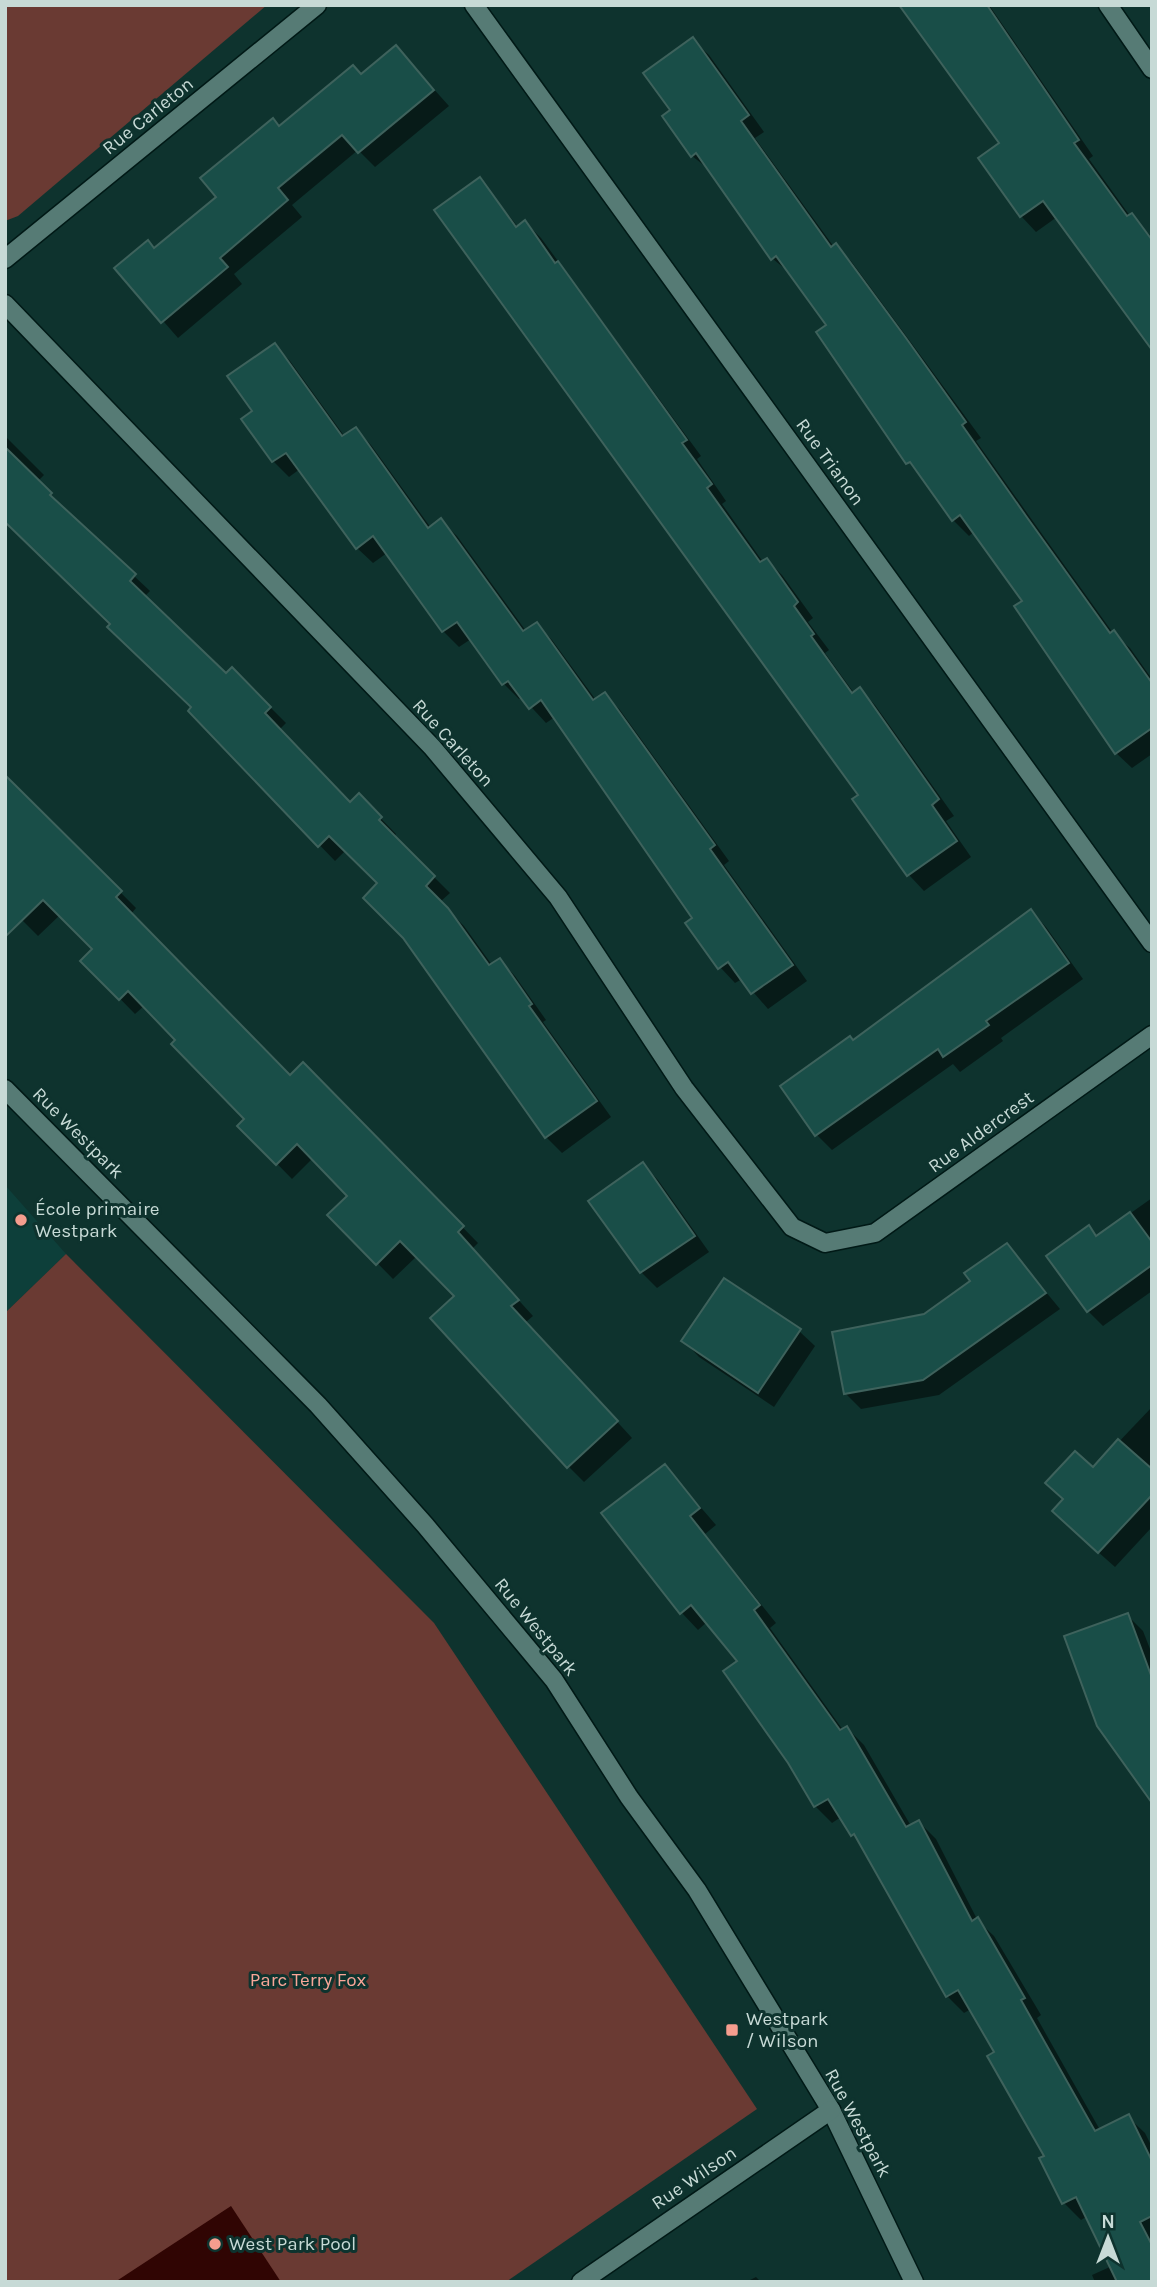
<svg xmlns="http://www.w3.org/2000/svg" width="1157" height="2287" viewBox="0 0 1157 2287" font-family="Karla,sans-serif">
<rect width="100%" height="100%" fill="#0e332e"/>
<path fill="#0d3f3a" d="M5 1185 66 1254 5 1313Z"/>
<g fill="#6a3a33">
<path d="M5 5H267L18 216 5 221Z"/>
<path d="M66 1254 434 1623 757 2109 506 2282H5V1313Z"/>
</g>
<path fill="#300503" d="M231 2206 281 2282H115Z"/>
<g fill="#0007">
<path d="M899 5H989L1093 156 1089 159 1130 216 1152 237V347L1057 217 1036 232 1021 216 1001 143Z"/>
<path d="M693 40 709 55 764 132 755 138 834 247 851 261 921 356 981 438 976 441 1042 534 1113 633 1130 648 1152 679V754L1132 768 1116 753 1024 602 974 532 969 536 953 520 849 381 852 379 828 326 790 273 773 259 710 170 692 156 673 111Z"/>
<path d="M396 47 449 106 375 167 358 150 292 205 302 217 234 274 242 284 178 338 117 268 155 250 218 197 280 128 361 76Z"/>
<path d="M480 179 518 227 525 222 541 238 701 456 697 459 726 501 722 504 763 562 767 560 782 575 813 618 808 622 829 650 825 653 854 693 860 689 875 705 954 816 946 821 971 857 924 891 909 875 855 800 860 795Z"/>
<path d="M274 345 290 361 345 437 356 429 371 445 431 528 441 521 457 536 526 631 536 624 552 640 596 700 604 694 620 710 729 861 724 865 807 981 768 1009 742 979 735 983 720 967 694 918 555 717 546 723 522 697 519 699 504 684 471 639 459 647 443 631 387 553 373 563 357 548 300 469 289 477 273 461 254 412Z"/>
<path d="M5 436 44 475 38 481 65 511 150 591 144 597 226 675 232 669 286 723 280 729 308 758 306 759 350 804 359 796 396 834 394 837 450 893 440 902 464 926 492 965 500 960 515 976 546 1020 543 1022 611 1117 562 1153 546 1137 379 884 346 850 335 861 190 711 193 708 5 521Z"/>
<path d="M5 776 136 908 131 914 290 1077 303 1064 478 1243 472 1249 533 1316 526 1322 632 1438 584 1482 568 1466 456 1296 417 1256 393 1279 330 1215 350 1196 313 1158 292 1179 240 1126 247 1119 178 1040 144 1006 135 1014 83 961 94 949 60 915 38 936 5 903Z"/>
<path d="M1031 911 1046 927 1083 979 1001 1038 1003 1041 960 1072 953 1064 832 1150 817 1135 782 1086 853 1042Z"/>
<path d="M643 1164 658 1180 709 1252 657 1288 641 1272 591 1201Z"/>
<path d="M1152 1198V1291L1103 1326 1088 1311V1228L1097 1237Z"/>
<path d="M1007 1245 1060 1309 939 1395 861 1409 845 1393 925 1316 973 1282Z"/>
<path d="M799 1331 815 1346 774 1407 699 1357 684 1341Z"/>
<path d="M1152 1407V1527L1115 1567 1070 1527 1093 1469Z"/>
<path d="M665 1466 716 1525 705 1534 776 1623 770 1628 843 1730 847 1728 864 1745 911 1826 919 1822 936 1839 978 1921 994 1936 1041 2015 1037 2018 1100 2130 1128 2117 1145 2133 1152 2147V2282H1095L1092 2275 1112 2266 1086 2217 1081 2220 1064 2203 1046 2157 997 2052 971 2009 964 2013 947 1996 863 1846 841 1817 832 1823 815 1806 739 1662 707 1622 698 1630 682 1613 604 1513Z"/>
<path d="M1127 1615 1143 1631 1152 1654V1681Z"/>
<path d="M756 2277 761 2282H746Z"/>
</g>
<g fill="#194e48" stroke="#3e625c" stroke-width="2">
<path d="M899 5H987L1079 140 1074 143 1127 216 1132 213 1152 240V350L1043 201 1020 217 978 158 999 143Z"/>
<path d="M693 37 749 115 741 121 831 247 836 243 906 338 966 422 962 425 1026 516 1110 633 1114 630 1152 683V728L1115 754 1014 606 1022 601 960 515 952 521 910 462 906 464 816 332 826 325 776 256 771 260 696 153 691 157 662 116 670 110 643 73Z"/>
<path d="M396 45 434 90 358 153 342 135 278 188 288 200 220 258 228 267 161 323 114 268 148 240 154 248 216 197 200 178 273 118 279 126 353 65 361 74Z"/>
<path d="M480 177 516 227 525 220 555 263 558 261 687 440 682 443 712 484 707 488 760 562 767 558 798 602 794 606 814 634 811 636 852 693 860 687 939 799 932 805 957 841 907 876 852 799 858 795 434 210Z"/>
<path d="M275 343 342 436 356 427 428 528 441 518 523 631 537 622 593 700 605 692 715 845 710 849 793 965 751 994 728 962 718 969 685 923 692 918 541 700 529 709 508 681 502 685 457 622 442 632 373 536 356 549 286 453 272 462 241 419 252 411 227 376Z"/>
<path d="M5 447 52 493 50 495 136 574 130 581 226 673 232 667 271 707 265 713 350 802 359 793 382 817 379 820 435 876 426 886 448 908 489 965 500 958 532 1004 529 1006 597 1101 545 1138 403 938 363 898 377 883 329 836 318 847 188 711 191 707 107 627 110 624 5 522Z"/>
<path d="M5 775 122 891 116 897 290 1075 303 1062 464 1226 458 1232 519 1300 511 1306 618 1421 567 1468 430 1318 454 1296 400 1241 376 1265 327 1215 347 1196 297 1144 276 1165 237 1126 244 1119 171 1044 175 1040 128 991 119 1000 80 961 92 949 43 900 5 937Z"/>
<path d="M1031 909 1069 963 986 1021 989 1025 943 1057 938 1049 815 1136 780 1086 850 1036 853 1040Z"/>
<path d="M643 1162 695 1236 640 1273 588 1201Z"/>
<path d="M1130 1212 1152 1242V1265L1087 1312 1046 1256 1089 1225 1096 1236Z"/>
<path d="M1007 1243 1046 1293 923 1380 844 1394 832 1332 924 1314 970 1281 964 1273Z"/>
<path d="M724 1278 801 1329 758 1393 681 1341Z"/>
<path d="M1118 1439 1152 1469V1495L1098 1553 1052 1511 1063 1499 1045 1483 1075 1451 1093 1467Z"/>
<path d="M665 1464 700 1508 690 1516 760 1605 754 1610 840 1730 847 1726 906 1827 919 1820 972 1921 978 1917 1025 1998 1021 2000 1095 2131 1129 2114 1152 2161V2216L1140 2222 1152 2245V2282H1117L1076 2197 1062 2204 1039 2158 1044 2156 987 2056 994 2052 958 1990 946 1997 854 1834 851 1836 828 1799 814 1807 788 1763 723 1671 737 1661 691 1605 680 1614 601 1513Z"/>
<path d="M1128 1613 1152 1678V1803L1097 1726 1064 1636Z"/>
</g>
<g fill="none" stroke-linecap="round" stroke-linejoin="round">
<defs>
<g id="minor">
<path d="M474 5 1152 943"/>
<path d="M1108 5 1152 69"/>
<path d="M5 259 317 5"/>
<path d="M5 304 432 747 558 897 684 1088 792 1227 825 1243 875 1233 1152 1035"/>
<path d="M5 1089 318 1405 425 1525 554 1680 629 1797 697 1890 831 2110 914 2282"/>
<path d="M581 2282 831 2110"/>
</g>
</defs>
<use href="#minor" stroke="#001916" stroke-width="21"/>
<use href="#minor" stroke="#567b75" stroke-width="18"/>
</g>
<g fill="#f59d8e" stroke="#0e332e" stroke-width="2.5">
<circle cx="21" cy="1220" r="7"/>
<rect x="725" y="2023" width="14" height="14" rx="3.5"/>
<circle cx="215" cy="2244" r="7"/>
</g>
<g text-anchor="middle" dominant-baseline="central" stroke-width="6" stroke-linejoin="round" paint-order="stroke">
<g font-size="19" fill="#c7dad6" stroke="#0e332e">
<text transform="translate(148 116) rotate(-39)">Rue Carleton</text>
<text transform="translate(830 462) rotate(54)">Rue Trianon</text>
<text transform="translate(453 743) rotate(48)">Rue Carleton</text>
<text transform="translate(981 1132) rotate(-36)">Rue Aldercrest</text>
<text transform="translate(78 1133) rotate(45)">Rue Westpark</text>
<text transform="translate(536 1627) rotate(51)">Rue Westpark</text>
<text transform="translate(858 2123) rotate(62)">Rue Westpark</text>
<text transform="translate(694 2178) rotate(-34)">Rue Wilson</text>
</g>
<g font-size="19" fill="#c7dad6" stroke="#0e332e" text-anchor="start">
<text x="35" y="1209">École primaire<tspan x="35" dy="22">Westpark</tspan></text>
<text x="746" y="2019">Westpark<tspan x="746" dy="22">/ Wilson</tspan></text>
<text x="229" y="2244">West Park Pool</text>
</g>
<g font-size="19" fill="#f9a698" stroke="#0e332e">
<text x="308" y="1980">Parc Terry Fox</text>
</g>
</g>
<rect width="1157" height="2287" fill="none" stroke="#c7dad6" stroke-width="14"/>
<g transform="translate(1108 2238)" stroke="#0e332e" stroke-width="5" paint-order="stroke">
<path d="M0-5L12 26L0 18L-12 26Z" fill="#c7dad6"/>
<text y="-10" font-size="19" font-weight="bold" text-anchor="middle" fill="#c7dad6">N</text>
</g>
</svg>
